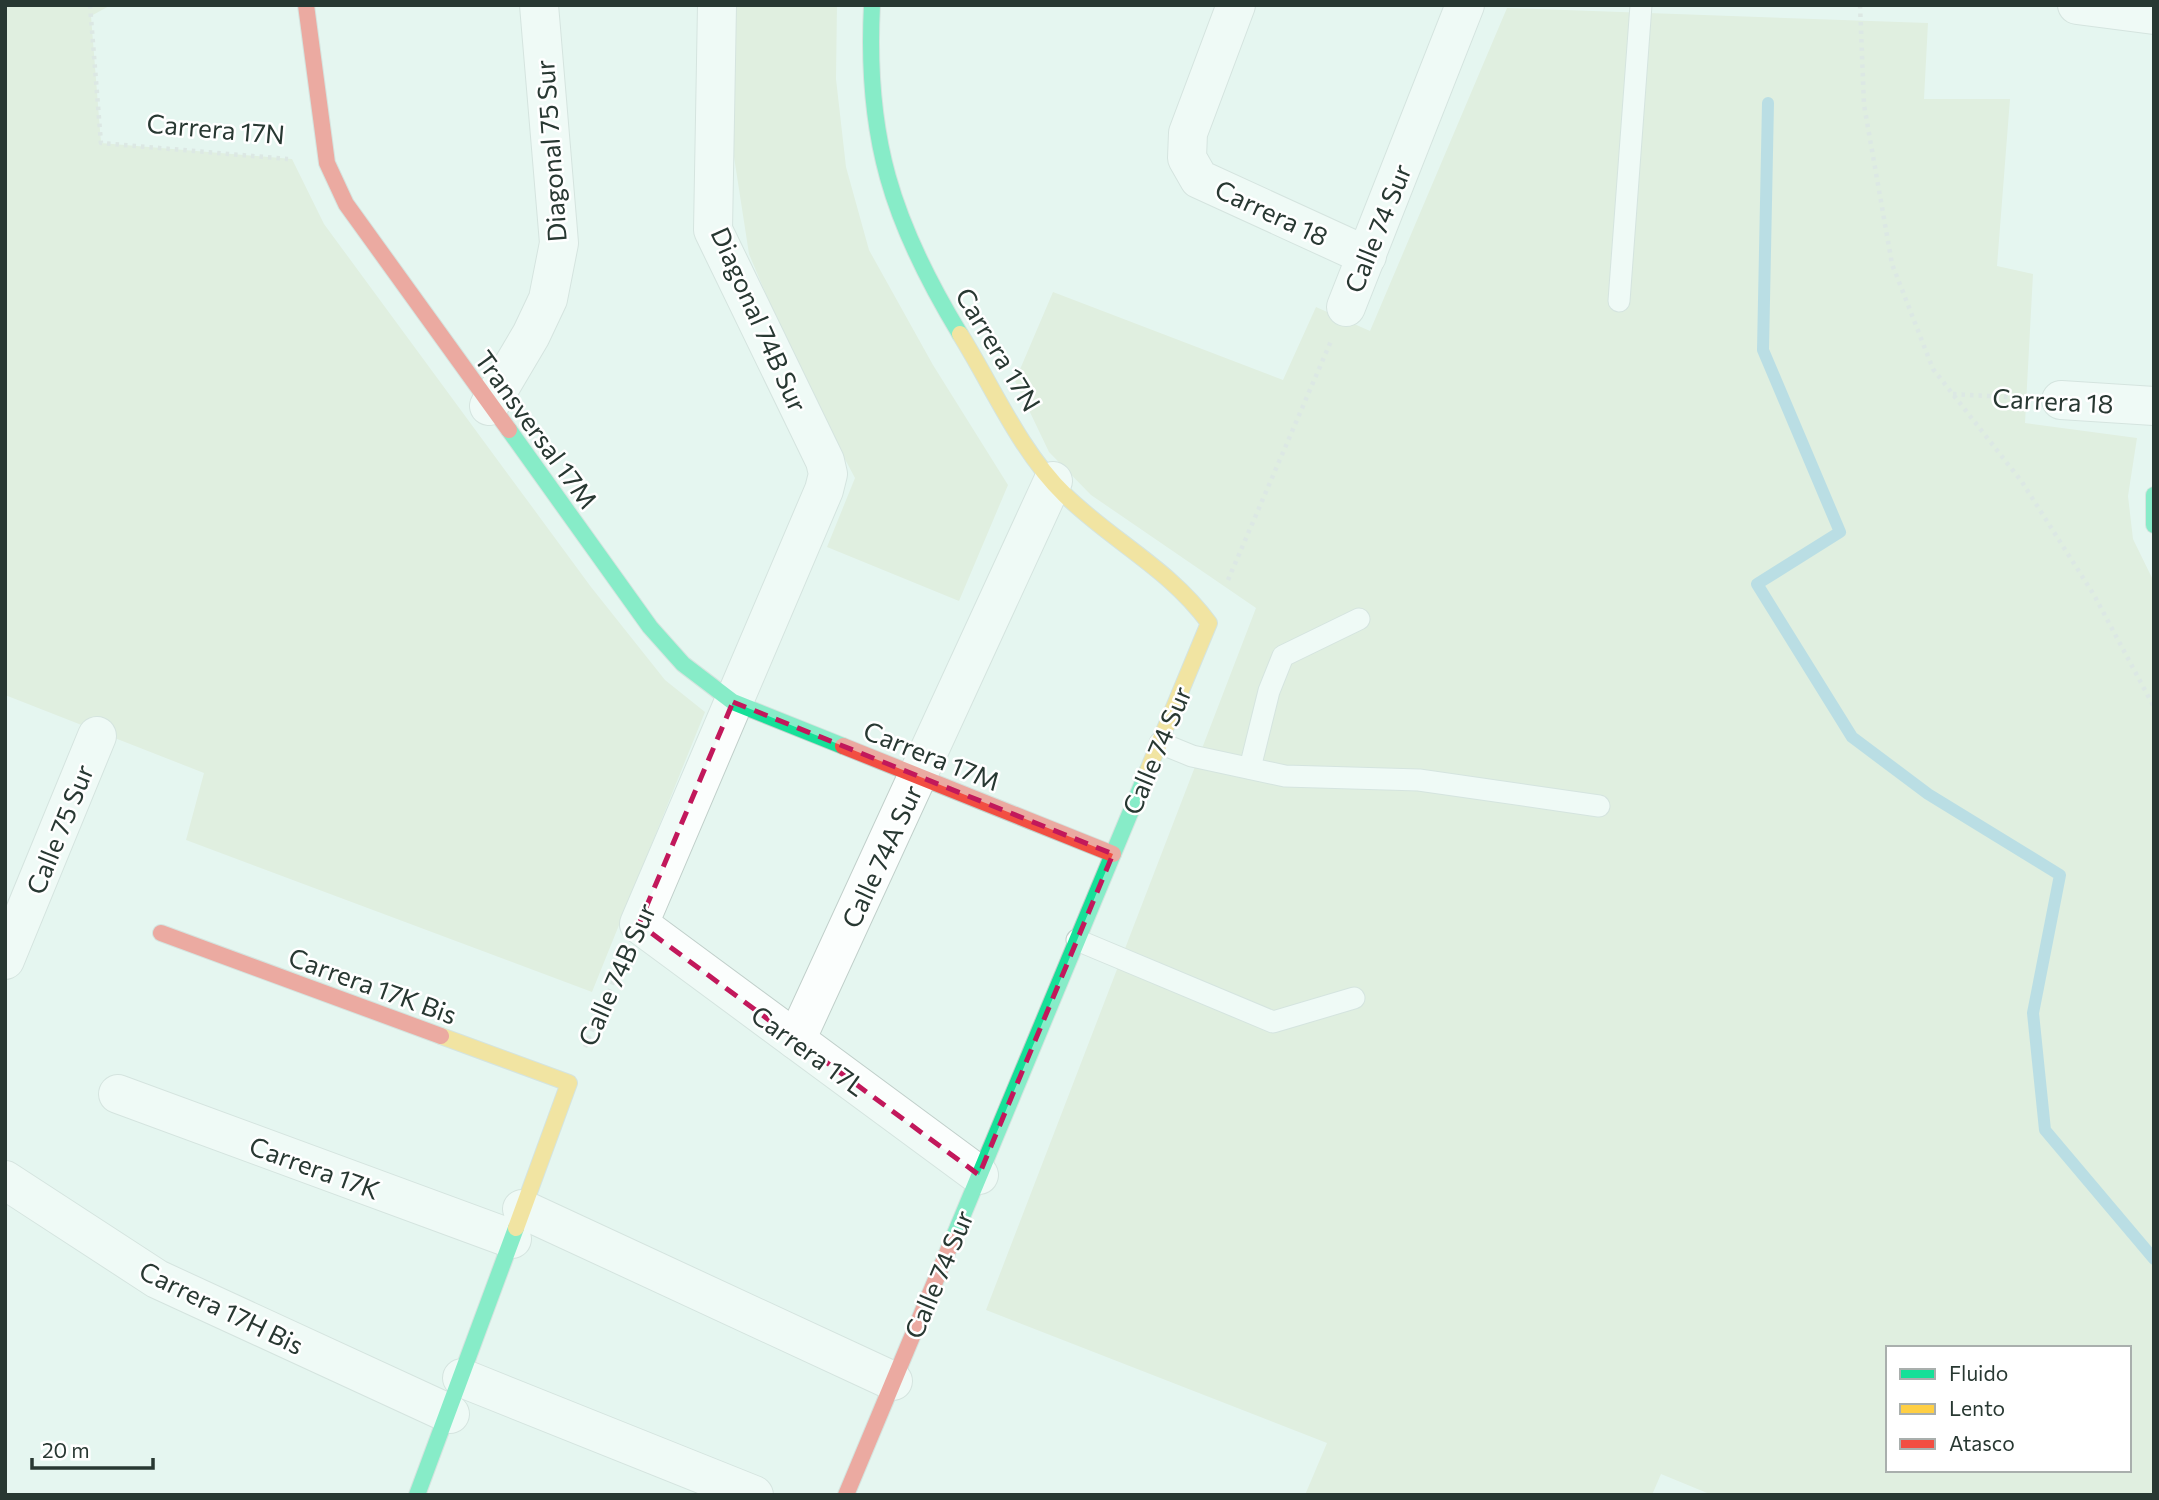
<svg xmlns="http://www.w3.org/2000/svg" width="2159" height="1500" viewBox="0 0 2159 1500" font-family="Commissioner,sans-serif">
<rect width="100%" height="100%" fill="#e5f6f0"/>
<g fill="#d9e6cd" fill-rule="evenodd">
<path d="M5 5H111L91 16 101 143 292 159 324 224 591 587 665 680 705 712 592 992 186 840 204 773 5 695Z"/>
<path d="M728 5H837L836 79 846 167 869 250 933 365 1008 485 959 601 827 547 855 478 798 371 749 254 732 144Z"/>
<path d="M1507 8 1928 23 1924 99H2010L1997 266 2033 274 2025 423 2137 438 2128 496 2133 539 2154 582V1495H1712L1661 1474 1652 1495H1305L1327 1443 986 1310 1256 608 1091 495 1049 452 1015 381 1053 292 1283 380 1316 307 1370 331ZM1888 1348H2129V1470H1888Z"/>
</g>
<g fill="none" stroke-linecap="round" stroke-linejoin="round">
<path stroke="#86c2d5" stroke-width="12" d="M1768 103 1763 350 1840 532 1757 584 1852 737 1928 794 2060 875 2033 1013 2045 1130 2154 1259"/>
<defs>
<g id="lane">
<path d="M1619 301 1641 5"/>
<path d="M1160 743 1192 756 1285 776 1419 780 1599 806"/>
<path d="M1250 768 1269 691 1283 656 1359 619"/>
<path d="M1077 940 1273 1022 1354 998"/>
</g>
<g id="street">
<path d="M717 5 713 230 825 461 828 474 824 490 639 924 979 1175"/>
<path d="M1236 5 1188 133 1187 158 1199 179 1367 256"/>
<path d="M2077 5 2154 15"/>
<path d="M1346 307 1465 5"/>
<path d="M2061 400 2154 406"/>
<path d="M489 406 531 335 548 299 559 243 539 5"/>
<path d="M5 960 97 736"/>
<path d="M796 1040 1053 481"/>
<path d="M118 1094 512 1239"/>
<path d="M5 1180 157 1279 450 1414"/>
<path d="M522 1209 893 1381"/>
<path d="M462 1378 754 1495"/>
</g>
<g id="fast">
<path d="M872 5C865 137 892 222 960 334"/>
<path d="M509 430 650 627 683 664 733 702 843 746"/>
<path d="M2154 495V525"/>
<path d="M952 1241 1148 770"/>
<path d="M417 1495 516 1228"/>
</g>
<g id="slow">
<path d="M960 334C993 387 1020 451 1065 495 1112 541 1170 569 1209 623L1148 770"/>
<path d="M441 1036 569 1083 516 1228"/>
</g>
<g id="jam">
<path d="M306 5 327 163 346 204 509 430"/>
<path d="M843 746 1113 854"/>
<path d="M161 933 441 1036"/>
<path d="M846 1495 952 1241"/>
</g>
</defs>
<use href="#lane" stroke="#c0cfca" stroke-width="23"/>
<use href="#street" stroke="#c0cfca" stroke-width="40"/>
<use href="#fast" stroke="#c0cfca" stroke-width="18"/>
<use href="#slow" stroke="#c0cfca" stroke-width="18"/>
<use href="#jam" stroke="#c0cfca" stroke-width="18"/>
<g stroke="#d1d7d5" stroke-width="4.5" stroke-dasharray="3.5 5" stroke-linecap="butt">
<path d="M90 5 101 143 288 159"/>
<path d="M1860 5 1864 105 1892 264 1933 369 2022 482 2094 595 2154 707"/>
<path d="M1953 394 2024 398"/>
<path d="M1228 580 1331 341"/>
<path d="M585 1047 623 959"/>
</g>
<use href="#lane" stroke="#fbfefd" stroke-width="21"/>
<use href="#street" stroke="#fbfefd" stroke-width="38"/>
<use href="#fast" stroke="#16e098" stroke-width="16"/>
<use href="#slow" stroke="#ffcf43" stroke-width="16"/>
<use href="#jam" stroke="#f24e42" stroke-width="16"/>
</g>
<path d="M0 0H2159V1500H0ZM733 702 1113 854 979 1175 639 924Z" fill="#e5f6f0" fill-opacity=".55" fill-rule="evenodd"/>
<path fill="none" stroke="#c2185b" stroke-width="5" stroke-dasharray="14 9" stroke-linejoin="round" d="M733 702 1113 854 979 1175 639 924Z"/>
<g text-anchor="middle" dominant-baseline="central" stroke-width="5" stroke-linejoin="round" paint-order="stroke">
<g font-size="26" fill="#283832" stroke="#fff">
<text transform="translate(216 128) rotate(5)">Carrera 17N</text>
<text transform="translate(550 151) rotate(-94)">Diagonal 75 Sur</text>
<text transform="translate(1272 212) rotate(25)">Carrera 18</text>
<text transform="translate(1377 228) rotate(-68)">Calle 74 Sur</text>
<text transform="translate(760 319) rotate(66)">Diagonal 74B Sur</text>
<text transform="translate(999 349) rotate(59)">Carrera 17N</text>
<text transform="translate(2053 400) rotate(3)">Carrera 18</text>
<text transform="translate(537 429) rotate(54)">Transversal 17M</text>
<text transform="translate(1156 750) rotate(-67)">Calle 74 Sur</text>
<text transform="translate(932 755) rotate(22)">Carrera 17M</text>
<text transform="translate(59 829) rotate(-68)">Calle 75 Sur</text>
<text transform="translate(881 856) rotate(-65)">Calle 74A Sur</text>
<text transform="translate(616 974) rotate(-66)">Calle 74B Sur</text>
<text transform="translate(373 985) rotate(20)">Carrera 17K Bis</text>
<text transform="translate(809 1050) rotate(36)">Carrera 17L</text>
<text transform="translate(315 1167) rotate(20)">Carrera 17K</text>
<text transform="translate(938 1274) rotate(-67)">Calle 74 Sur</text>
<text transform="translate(222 1307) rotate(26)">Carrera 17H Bis</text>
</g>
</g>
<rect width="2159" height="1500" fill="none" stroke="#283832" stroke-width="14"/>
<rect x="1886" y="1346" width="245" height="126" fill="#ffffff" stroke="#a9afad" stroke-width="2"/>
<rect x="1900" y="1369" width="35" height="10" fill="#16e098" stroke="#a9afad" stroke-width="2"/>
<text x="1949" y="1381" font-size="21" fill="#283832">Fluido</text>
<rect x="1900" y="1404" width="35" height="10" fill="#ffcf43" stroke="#a9afad" stroke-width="2"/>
<text x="1949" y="1416" font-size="21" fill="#283832">Lento</text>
<rect x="1900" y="1439" width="35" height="10" fill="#f24e42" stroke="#a9afad" stroke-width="2"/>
<text x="1949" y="1451" font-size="21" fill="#283832">Atasco</text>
<path d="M32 1458v10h121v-10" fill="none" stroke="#283832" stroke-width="3.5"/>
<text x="42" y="1458" font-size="21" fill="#283832" stroke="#ffffff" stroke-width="5" paint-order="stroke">20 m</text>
</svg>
